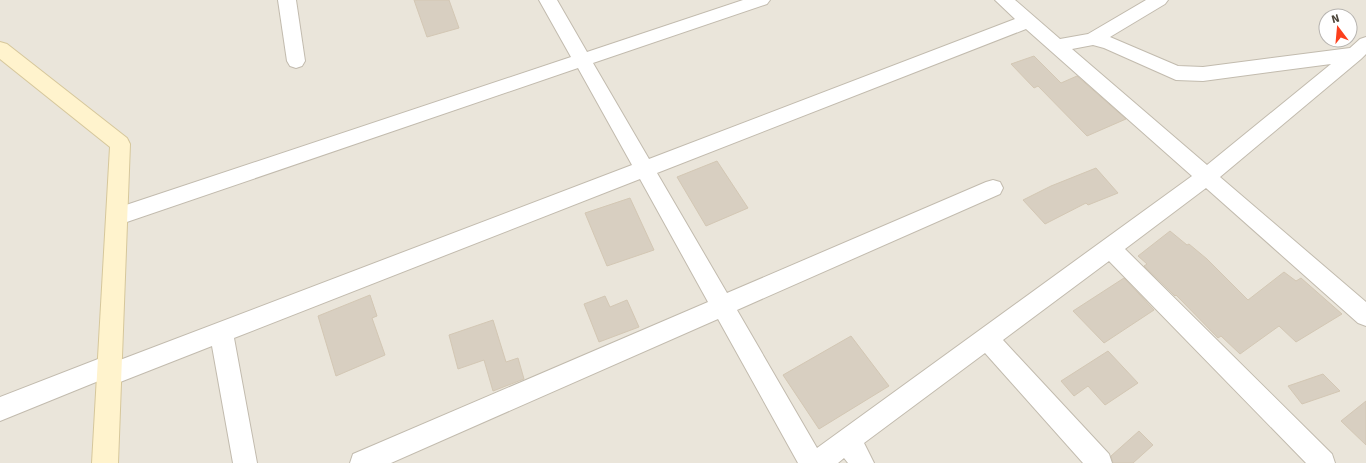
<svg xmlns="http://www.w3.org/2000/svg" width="1366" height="463" viewBox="0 0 1366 463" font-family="Signika,sans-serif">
<rect width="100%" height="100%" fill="#f6f3ec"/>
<path fill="#eae5da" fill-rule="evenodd" d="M0 0H1366V463H0ZM1326 16H1350V40H1326Z"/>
<g fill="#d8cfc1" stroke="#d3c7b4">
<path d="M414 0H449L459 28 427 37Z"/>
<path d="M1034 56 1061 83 1077 76 1126 119 1087 136 1038 86 1034 88 1011 64Z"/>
<path d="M717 161 748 208 706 226 677 177Z"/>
<path d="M1096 168 1118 193 1088 205 1086 203 1045 224 1023 200 1051 186Z"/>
<path d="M630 198 654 250 607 266 585 213Z"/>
<path d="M1170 231 1187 245 1189 244 1207 259 1248 300 1284 272 1296 281 1301 278 1342 314 1296 342 1279 326 1240 354 1221 336 1218 338 1176 295 1175 296 1144 266 1147 264 1138 256Z"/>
<path d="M1124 278 1154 310 1104 343 1073 311Z"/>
<path d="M370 295 377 316 372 318 385 355 336 376 318 316Z"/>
<path d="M605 296 610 307 627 300 639 327 599 342 584 304Z"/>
<path d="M493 320 506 362 518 358 524 379 493 391 484 360 458 369 449 335Z"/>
<path d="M851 336 889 386 819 429 783 375Z"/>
<path d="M1108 351 1138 383 1105 405 1088 386 1074 396 1061 381Z"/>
<path d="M1323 374 1340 391 1302 404 1288 386Z"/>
<path d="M1366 401V445L1341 421Z"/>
<path d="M1139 431 1153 445 1133 463H1113L1111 456Z"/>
</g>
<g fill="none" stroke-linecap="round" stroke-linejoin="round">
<defs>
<g id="street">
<path d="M278 0H296L305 61 302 66 296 68 290 66 287 61Z"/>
<path d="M539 0H557L587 52 743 0H770L767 4 593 63 649 159 1015 19 995 0H1015L1060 39 1088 34 1146 0H1168L1165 4 1110 37 1178 66 1203 67 1350 48 1360 39 1366 37V54L1361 59 1220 177 1366 302V326L1358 323 1206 188 1125 249 1332 454 1335 463H1306L1109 261 1003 340 1109 454 1112 463H1083L985 353 864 443 874 463H848L844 458 838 463H798L718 319 391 463H350L353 454 708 302 640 179 234 338 257 463H233L212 346 110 386 102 383 101 380 0 421V397L111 354 119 357 120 360 632 165 578 68 118 225 111 222 108 216 111 210 571 57ZM1026 29 1192 176 817 448 737 310 1000 194 1003 188 1000 182 993 180 986 182 727 293 657 173ZM1093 45 1104 48 1176 80 1203 81 1331 64 1207 165 1072 49Z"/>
</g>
<path id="secondary" d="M0 42 7 44 127 138 130 144 118 463H92L110 147 0 59Z"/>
</defs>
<use href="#street" stroke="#c2bbae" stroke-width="2"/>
<use href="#secondary" stroke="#d6c79b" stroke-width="2"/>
<use href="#street" fill="#fff" fill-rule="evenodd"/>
<use href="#secondary" fill="#fff3cd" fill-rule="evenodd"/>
</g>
<g transform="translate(1338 28) rotate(344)"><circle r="19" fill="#ffffff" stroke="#b7b4b0"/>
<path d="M0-3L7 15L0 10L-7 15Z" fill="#fc3f1d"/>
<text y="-6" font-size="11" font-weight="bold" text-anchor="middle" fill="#4b4439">N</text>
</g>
</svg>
